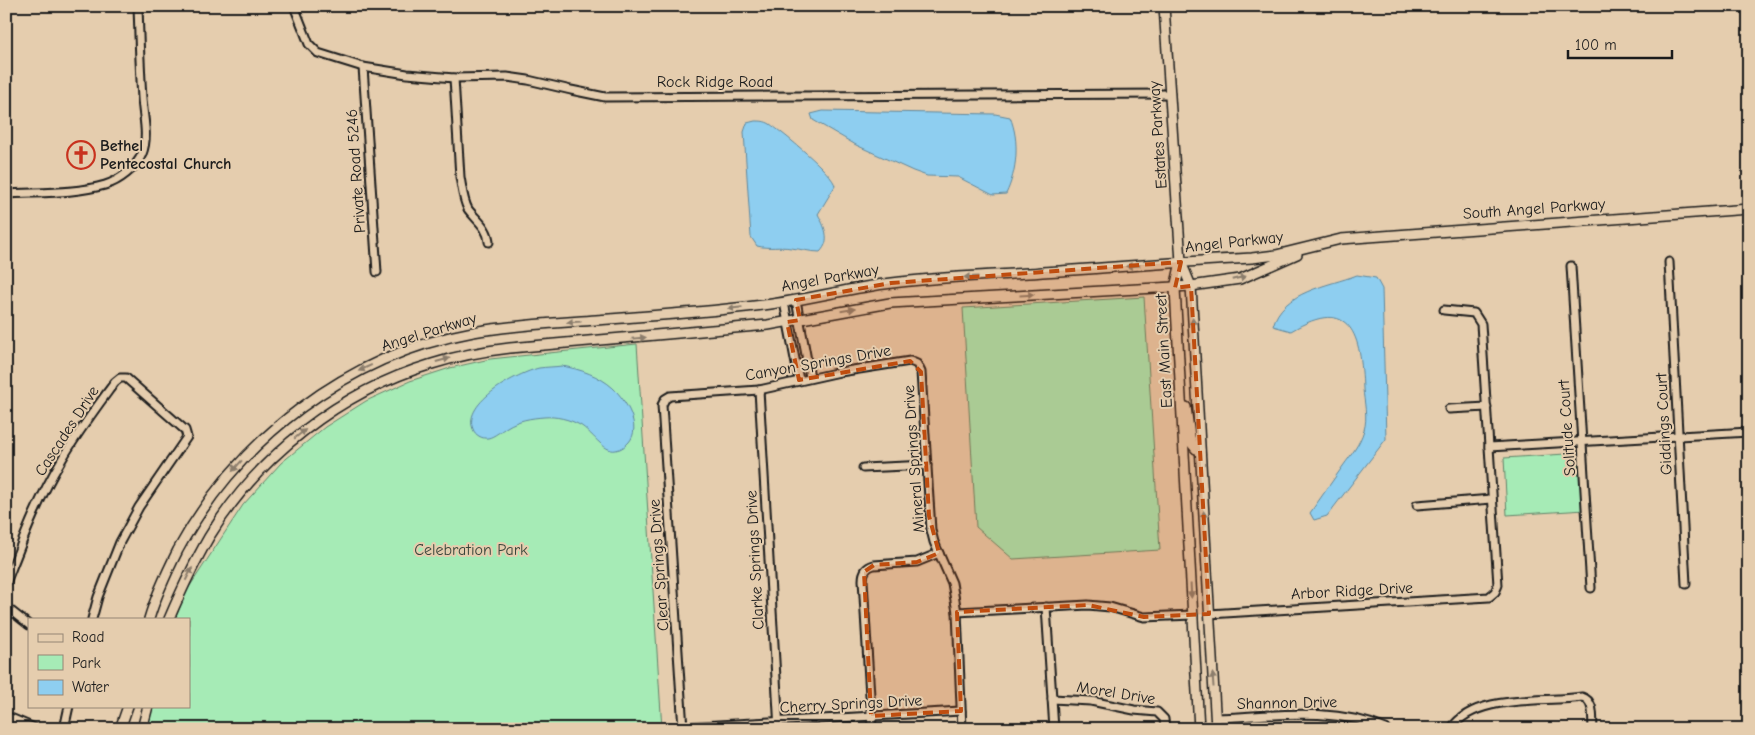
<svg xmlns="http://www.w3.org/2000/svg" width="1755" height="735" viewBox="0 0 1755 735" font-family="'Comic Neue',sans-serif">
<rect width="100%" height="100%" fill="#e5cdae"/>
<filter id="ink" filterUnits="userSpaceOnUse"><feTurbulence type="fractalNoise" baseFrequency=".02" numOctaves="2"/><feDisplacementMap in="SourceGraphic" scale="10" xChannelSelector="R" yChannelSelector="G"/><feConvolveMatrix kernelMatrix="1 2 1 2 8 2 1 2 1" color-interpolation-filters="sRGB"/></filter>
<g filter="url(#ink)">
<g fill="#a6ebb6" stroke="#618469">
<path d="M1144 297 1160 550 1013 559 976 527 963 308Z"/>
<path d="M637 344 662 729H147L153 706H189V619H175L186 592 243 505 281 463 325 427 366 401 410 381 450 368 490 359Z"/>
<path d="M1581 453 1585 510 1507 515 1504 458Z"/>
</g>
<g fill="#8ecef0" stroke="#60879b">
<path d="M823 111 995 114 1010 117C1020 141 1017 171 1006 194L993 195 958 177 927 176 913 171 856 145 813 120 811 114Z"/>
<path d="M755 121C761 121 765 121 770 124 782 132 834 174 835 186L818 214C824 226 832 240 820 252 810 252 801 249 791 248 780 246 769 249 757 246L751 237 744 132 747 123Z"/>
<path d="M1357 275 1376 278 1382 289 1386 439 1327 516 1314 520 1310 513C1321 497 1332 482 1343 466 1351 455 1360 444 1364 430 1368 418 1364 401 1363 389 1361 336 1352 295 1291 331L1273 326C1282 291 1329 286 1357 275Z"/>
<path d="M562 366C580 369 600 376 613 388 626 400 642 427 629 442 625 446 622 449 616 450 604 453 591 431 580 425 569 419 556 416 544 417 531 418 518 420 507 427 502 430 494 437 488 438 482 439 475 435 473 429 462 402 518 373 539 368 546 367 554 367 562 366Z"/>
</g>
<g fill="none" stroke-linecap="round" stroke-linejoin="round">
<defs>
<g id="minor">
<path d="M294 6 309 44 318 53 363 67 407 74 454 78 507 77 528 80 571 90 605 97 1170 94"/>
<path d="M363 67 377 272"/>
<path d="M454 78 460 177C462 187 463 200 468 209 476 220 488 227 489 242"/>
<path d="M6 194C38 192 74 194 105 185 119 181 136 168 142 154 149 136 143 117 142 98 140 67 139 37 138 6"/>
<path d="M1669 262 1686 584"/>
<path d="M1571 266 1591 588"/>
<path d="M796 300 810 377"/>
<path d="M784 302 799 380"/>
<path d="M759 390 779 729"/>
<path d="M1449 409 1487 407"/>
<path d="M1489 447 1749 432"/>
<path d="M863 468 927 465"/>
<path d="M1417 505 1492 499"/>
<path d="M6 583C22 542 38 499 61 461 77 433 96 408 115 382L120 378H126L185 430 187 437 139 507 120 542 98 597 92 619"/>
<path d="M6 607 29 625"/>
<path d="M1046 607 1054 729"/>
<path d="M957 612 1088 605 1110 607 1144 617 1193 615"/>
<path d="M1209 614 1489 597 1495 592 1498 585 1481 324 1474 313 1444 310"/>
<path d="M1052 699 1091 701 1134 710 1157 712 1164 719 1165 729"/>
<path d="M6 716 37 729"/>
<path d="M1216 718C1273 716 1332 706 1386 729"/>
<path d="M683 727 961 711"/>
<path d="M64 729 69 706"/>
<path d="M683 729 662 405 665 399 670 396 759 390 840 372 910 361 917 364 921 372 931 530 934 542 952 583 957 612 962 729"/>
<path d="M872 729 863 580C863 572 866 567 874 565L917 562 939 553"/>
<path d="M1451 729C1475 693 1543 703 1582 697 1595 701 1592 717 1593 729"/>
</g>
<g id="major">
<path d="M1164 6 1181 262 1191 286 1216 729"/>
<path d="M1181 262 1175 288 1199 729"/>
<path d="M1186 407 1190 437 1192 444 1196 449 1200 450"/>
<path d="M149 619C156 595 167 572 178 550 238 439 347 355 473 332 513 325 555 323 596 320 652 316 708 312 763 305 807 300 849 288 892 283 937 277 983 276 1028 273 1103 268 1177 262 1252 258L1276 255 1341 239 1749 209"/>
<path d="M169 619C181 591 194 563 209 537 258 456 341 391 432 364 457 356 483 351 510 348L768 325 890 303 1191 286 1240 279 1297 254"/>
<path d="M120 729 128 706"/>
<path d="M142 729 148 706"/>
</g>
</defs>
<use href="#minor" stroke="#1c1c1c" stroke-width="11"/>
<use href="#major" stroke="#1c1c1c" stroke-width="12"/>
<use href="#minor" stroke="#e5cdae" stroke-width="7"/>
<use href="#major" stroke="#e5cdae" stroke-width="9"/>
</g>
<defs><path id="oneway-solid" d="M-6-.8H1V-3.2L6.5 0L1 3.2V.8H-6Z" transform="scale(1.25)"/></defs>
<g fill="#8b7d6c">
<use href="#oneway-solid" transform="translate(1133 266) rotate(176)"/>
<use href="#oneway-solid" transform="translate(971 277) rotate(176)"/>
<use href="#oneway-solid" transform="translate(1239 278) rotate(-14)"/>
<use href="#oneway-solid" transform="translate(1027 295) rotate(-3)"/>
<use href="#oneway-solid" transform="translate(735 308) rotate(174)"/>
<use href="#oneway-solid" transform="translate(848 310) rotate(-10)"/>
<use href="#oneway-solid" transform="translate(574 322) rotate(176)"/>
<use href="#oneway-solid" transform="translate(1193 325) rotate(-93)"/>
<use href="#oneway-solid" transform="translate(639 338) rotate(-5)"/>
<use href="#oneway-solid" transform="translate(443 360) rotate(-15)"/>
<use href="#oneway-solid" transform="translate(365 368) rotate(155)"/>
<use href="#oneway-solid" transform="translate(300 434) rotate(-39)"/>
<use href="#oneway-solid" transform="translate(237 466) rotate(131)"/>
<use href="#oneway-solid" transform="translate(1204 518) rotate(-93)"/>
<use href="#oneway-solid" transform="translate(189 574) rotate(-63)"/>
<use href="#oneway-solid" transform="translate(1191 591) rotate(87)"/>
<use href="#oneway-solid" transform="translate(1213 680) rotate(-94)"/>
</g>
</g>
<path fill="#bf4d0f" fill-opacity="0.2" stroke="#bf4d0f" stroke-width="4" stroke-dasharray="10 6" stroke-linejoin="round" d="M1181 262 1175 288 1191 286 1209 614 1144 617 1088 605 957 612 961 711 871 716 864 572 874 565 917 562 939 553 929 516 921 372 910 361 799 380 787 322 800 320 796 300 891 283Z"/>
<defs>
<symbol id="church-ring" viewBox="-11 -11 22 22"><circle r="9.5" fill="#e5cdae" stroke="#c8321e" stroke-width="1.5"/><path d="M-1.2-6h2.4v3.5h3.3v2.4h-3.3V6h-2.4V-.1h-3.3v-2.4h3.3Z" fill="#c8321e"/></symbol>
</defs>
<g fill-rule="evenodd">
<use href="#church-ring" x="65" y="139" width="32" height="32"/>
</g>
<g text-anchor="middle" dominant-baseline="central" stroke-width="4" stroke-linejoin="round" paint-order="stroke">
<g font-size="16" fill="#1c1c1c" stroke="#e5cdae">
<text x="715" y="82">Rock Ridge Road</text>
<text transform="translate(1158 135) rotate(-94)">Estates Parkway</text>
<text transform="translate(356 171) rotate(-94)">Private Road 5246</text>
<text transform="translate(1534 209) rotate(-4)">South Angel Parkway</text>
<text transform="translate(1234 242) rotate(-6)">Angel Parkway</text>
<text transform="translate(830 278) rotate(-10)">Angel Parkway</text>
<text transform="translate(429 332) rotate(-17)">Angel Parkway</text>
<text transform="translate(1164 351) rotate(-93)">East Main Street</text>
<text transform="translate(818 363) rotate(-10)">Canyon Springs Drive</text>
<text transform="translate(1664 424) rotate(-93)">Giddings Court</text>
<text transform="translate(1567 428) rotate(-94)">Solitude Court</text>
<text transform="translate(67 431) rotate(-57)">Cascades Drive</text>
<text transform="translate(914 459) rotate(-94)">Mineral Springs Drive</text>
<text transform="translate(755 560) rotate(-93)">Clarke Springs Drive</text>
<text transform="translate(659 565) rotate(-94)">Clear Springs Drive</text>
<text transform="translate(1352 591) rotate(-3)">Arbor Ridge Drive</text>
<text transform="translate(1116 693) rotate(9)">Morel Drive</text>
<text transform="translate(1287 703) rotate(-1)">Shannon Drive</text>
<text transform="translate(851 704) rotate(-3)">Cherry Springs Drive</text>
</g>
<g font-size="16" font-weight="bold" fill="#1c1c1c" stroke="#e5cdae" text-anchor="start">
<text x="100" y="146">Bethel<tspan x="100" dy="18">Pentecostal Church</tspan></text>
</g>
<g font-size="16" fill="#38453b" stroke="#e5cdae">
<text x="471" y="550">Celebration Park</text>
</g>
</g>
<rect width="1755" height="735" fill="none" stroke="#e5cdae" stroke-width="25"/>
<rect x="12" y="12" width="1730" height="710" fill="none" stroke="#1c1c1c" stroke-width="2" filter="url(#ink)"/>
<rect x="28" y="618" width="162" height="90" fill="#e5cdae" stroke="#958674"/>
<rect x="38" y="634" width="25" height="8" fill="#e5cdae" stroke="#958674"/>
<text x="72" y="642" font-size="15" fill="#1c1c1c">Road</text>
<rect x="38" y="655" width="25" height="15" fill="#a6ebb6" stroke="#958674"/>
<text x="72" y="668" font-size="15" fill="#1c1c1c">Park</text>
<rect x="38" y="680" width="25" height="15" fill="#8ecef0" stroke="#958674"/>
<text x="72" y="692" font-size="15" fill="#1c1c1c">Water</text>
<path d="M1568 50v8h104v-8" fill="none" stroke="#1c1c1c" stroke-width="2.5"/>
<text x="1575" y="50" font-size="15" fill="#1c1c1c" stroke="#e5cdae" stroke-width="4" paint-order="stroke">100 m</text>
</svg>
